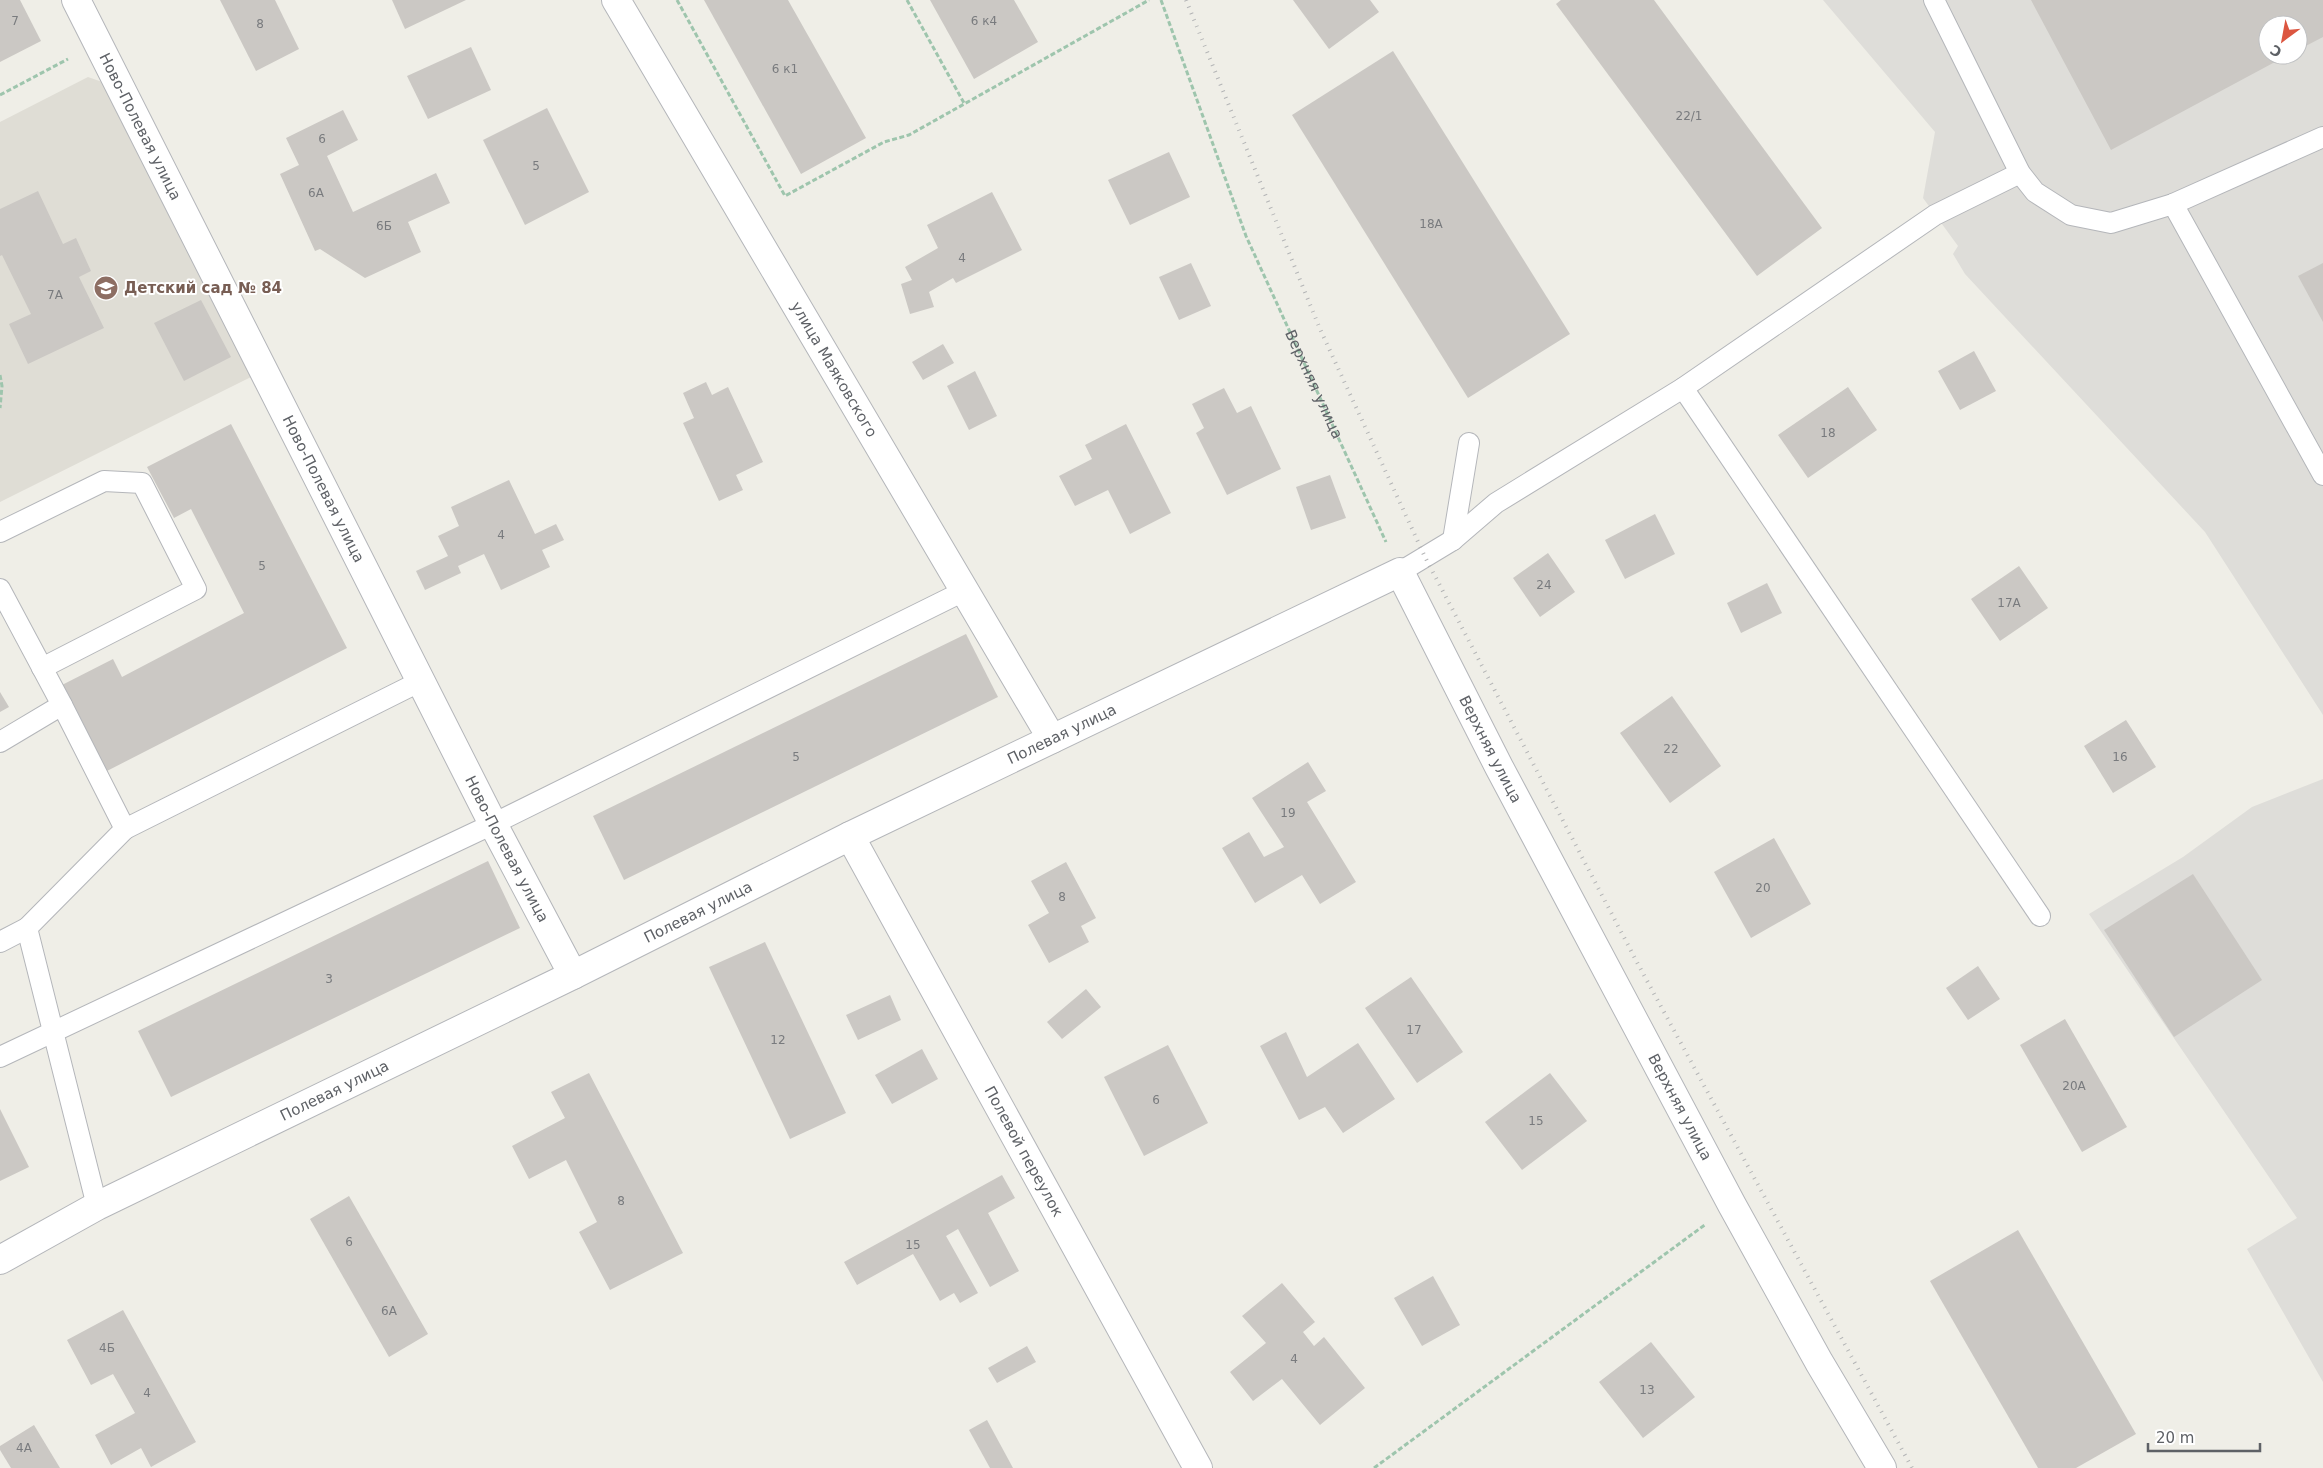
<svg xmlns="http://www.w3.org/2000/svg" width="2323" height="1468" viewBox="0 0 2323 1468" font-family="'DejaVu Sans',sans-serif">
<rect width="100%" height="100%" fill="#efeee7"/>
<g fill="#deddd9" fill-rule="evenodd">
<path d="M1823 0H2323V715L2205 532 1965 274 1953 254 1958 246 1923 198 1935 132ZM2268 25H2298V55H2268Z"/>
<path d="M2323 779V1382L2247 1249 2297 1218 2089 914 2183 857 2252 807Z"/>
</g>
<path fill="#dfddd5" d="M88 77 108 84 253 376 0 502V122Z"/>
<g fill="#cbc8c4">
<path d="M0 0H20L41 41 0 62Z"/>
<path d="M220 0H275L299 49 256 71Z"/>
<path d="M392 0H466L405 29Z"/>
<path d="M704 0H788L866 138 801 174Z"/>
<path d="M930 0H1014L1038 42 974 79Z"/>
<path d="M1293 0H1370L1379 12 1329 49Z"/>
<path d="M1561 0H1654L1822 228 1757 276 1556 4Z"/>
<path d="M2031 0H2323V37L2298 50V25H2268V55H2288L2111 150Z"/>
<path d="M471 47 491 90 428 119 407 76Z"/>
<path d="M1393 51 1570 334 1468 398 1292 115Z"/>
<path d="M547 108 589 192 525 225 483 140Z"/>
<path d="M343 110 358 140 327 156 353 212 436 173 450 203 408 222 421 252 365 278 320 249 315 251 280 174 299 165 286 138Z"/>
<path d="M1169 152 1190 197 1130 225 1108 180Z"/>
<path d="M38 191 63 244 76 238 91 271 79 277 104 328 28 364 9 324 31 314 2 255 0 256V209Z"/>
<path d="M992 192 1022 250 956 283 953 278 929 292 934 307 910 314 901 284 912 280 905 267 938 248 927 225Z"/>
<path d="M1191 263 1211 306 1179 320 1159 277Z"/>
<path d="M2323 263V322L2298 276Z"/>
<path d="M201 300 231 357 184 381 154 323Z"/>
<path d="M943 344 954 363 923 380 912 362Z"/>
<path d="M1974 351 1996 391 1960 410 1938 371Z"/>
<path d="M975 371 997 416 969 430 947 386Z"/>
<path d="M706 382 712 395 728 387 763 462 736 475 743 490 719 501 683 423 694 418 683 393Z"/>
<path d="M1848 387 1877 430 1808 478 1778 435Z"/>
<path d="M1224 388 1237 413 1251 406 1281 469 1227 495 1196 433 1204 428 1192 404Z"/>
<path d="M231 424 347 648 105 772 60 686 113 659 122 677 244 613 191 509 174 518 147 467Z"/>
<path d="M1126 424 1171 513 1130 534 1108 490 1075 506 1059 476 1092 459 1085 445Z"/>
<path d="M1330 475 1346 518 1311 530 1296 487Z"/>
<path d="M509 480 535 534 556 524 564 540 542 550 550 567 501 590 484 554 458 566 461 573 425 590 416 571 448 556 438 536 459 526 451 507Z"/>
<path d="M1655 514 1675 554 1625 579 1605 540Z"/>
<path d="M1548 553 1575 592 1540 617 1513 578Z"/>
<path d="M2019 566 2048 608 2000 641 1971 599Z"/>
<path d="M1767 583 1782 613 1741 633 1727 603Z"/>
<path d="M966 634 998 697 624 880 593 816Z"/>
<path d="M0 692 9 707 0 712Z"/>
<path d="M1672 696 1721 766 1670 803 1620 733Z"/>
<path d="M2126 720 2156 767 2113 793 2084 746Z"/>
<path d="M1308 762 1326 791 1307 802 1356 882 1320 904 1302 875 1255 903 1222 848 1249 832 1264 857 1284 847 1252 798Z"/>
<path d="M1774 838 1811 904 1751 938 1714 872Z"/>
<path d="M488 861 520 928 171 1097 138 1031Z"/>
<path d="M1066 862 1096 918 1081 926 1089 942 1049 963 1028 925 1049 913 1031 881Z"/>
<path d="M2193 874 2262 980 2174 1037 2104 930Z"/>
<path d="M765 942 846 1113 790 1139 709 967Z"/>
<path d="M1978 966 2000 999 1968 1020 1946 988Z"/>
<path d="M1411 977 1463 1052 1417 1083 1365 1008Z"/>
<path d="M1086 989 1101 1007 1062 1039 1047 1022Z"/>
<path d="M890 995 901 1020 858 1040 846 1015Z"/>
<path d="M2065 1019 2127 1127 2082 1152 2020 1045Z"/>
<path d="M1286 1032 1307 1077 1358 1043 1395 1099 1343 1133 1325 1107 1299 1120 1260 1046Z"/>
<path d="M1168 1045 1208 1123 1144 1156 1104 1077Z"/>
<path d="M922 1049 938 1079 892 1104 875 1075Z"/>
<path d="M589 1073 683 1253 610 1290 579 1232 597 1222 566 1160 529 1179 512 1146 565 1118 551 1092Z"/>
<path d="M1550 1073 1587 1121 1522 1170 1485 1122Z"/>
<path d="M0 1109 29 1167 0 1181Z"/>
<path d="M1002 1175 1015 1198 988 1213 1019 1271 990 1287 958 1229 946 1236 978 1293 960 1303 954 1293 940 1301 913 1254 857 1285 844 1262Z"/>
<path d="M349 1196 428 1334 389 1357 310 1219Z"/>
<path d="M2018 1230 2136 1434 2076 1468H2038L1930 1281Z"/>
<path d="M1433 1276 1460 1325 1422 1346 1394 1298Z"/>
<path d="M1282 1283 1315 1322 1303 1332 1314 1346 1324 1337 1365 1388 1320 1425 1282 1379 1253 1401 1230 1372 1266 1343 1242 1316Z"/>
<path d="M123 1310 196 1442 151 1467 141 1448 111 1465 95 1435 135 1413 113 1374 91 1385 67 1340Z"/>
<path d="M1651 1342 1695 1397 1643 1438 1599 1382Z"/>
<path d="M1027 1346 1036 1362 997 1383 988 1368Z"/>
<path d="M987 1420 1013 1468H990L969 1430Z"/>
<path d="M34 1425 60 1468H11L0 1450V1446Z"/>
</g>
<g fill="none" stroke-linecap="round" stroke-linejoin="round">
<defs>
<g id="service">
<path d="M1934 0 2020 173 2035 192 2071 215 2111 223 2173 204 2323 137"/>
<path d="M2173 204 2323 475"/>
<path d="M1683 388 2040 916"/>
<path d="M0 532 104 481 142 483 196 589 42 668"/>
<path d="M1453 540 1469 443"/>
<path d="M1400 572 1453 540 1496 503 1683 388 1935 215 2020 173"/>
<path d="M0 589 62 705"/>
<path d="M0 742 62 705 125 829 421 681"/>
<path d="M0 942 27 928"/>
<path d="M0 1057 493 824 964 591"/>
<path d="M97 1206 27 928 125 829"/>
</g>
<g id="minor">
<path id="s2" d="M76 0 493 824 573 975"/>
<path id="s3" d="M616 0 1052 739"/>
<path id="s4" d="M850 836 1198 1468"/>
<path id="s5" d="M0 1260 97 1206 573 975 850 836 1400 572 1499 767 1732 1205 1819 1362 1882 1468"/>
</g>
</defs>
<use href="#service" stroke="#b4b6ba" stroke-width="22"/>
<use href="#minor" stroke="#b4b6ba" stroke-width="30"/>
<g stroke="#9ec5ad" stroke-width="3" stroke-dasharray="5 2.5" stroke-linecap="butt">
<path d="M677 0 785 196 884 142 909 135 1149 0"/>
<path d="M907 0 964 103"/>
<path id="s1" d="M1161 0 1246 236 1386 542"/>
<path d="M0 95 68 59"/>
<path d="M0 375 2 386 0 408"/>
<path d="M1374 1468 1706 1224"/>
</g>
<use href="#service" stroke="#fff" stroke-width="20"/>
<use href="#minor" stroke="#fff" stroke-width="28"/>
<path stroke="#b4b5b6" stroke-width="4" stroke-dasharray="1 6" stroke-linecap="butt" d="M1186 0 1320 329 1425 557 1639 966 1912 1468"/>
</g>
<defs>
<symbol id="school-disc" viewBox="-11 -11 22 22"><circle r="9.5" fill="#8d6e63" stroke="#fff"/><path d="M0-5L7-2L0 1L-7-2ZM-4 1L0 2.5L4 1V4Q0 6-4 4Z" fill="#fff"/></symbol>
</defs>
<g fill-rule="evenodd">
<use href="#school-disc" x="92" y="274" width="28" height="28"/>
</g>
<g text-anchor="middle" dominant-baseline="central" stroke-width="4" stroke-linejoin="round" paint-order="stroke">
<g font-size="12" fill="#797b7e">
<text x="15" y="21">7</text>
<text x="984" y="21">6 к4</text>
<text x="260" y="24">8</text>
<text x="785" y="69">6 к1</text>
<text x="1689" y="116">22/1</text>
<text x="322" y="139">6</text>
<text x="536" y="166">5</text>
<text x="316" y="193">6А</text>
<text x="1431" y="224">18А</text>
<text x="384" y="226">6Б</text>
<text x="962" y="258">4</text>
<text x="55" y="295">7А</text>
<text x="1828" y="433">18</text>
<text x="501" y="535">4</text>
<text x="262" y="566">5</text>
<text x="1544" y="585">24</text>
<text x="2009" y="603">17А</text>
<text x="1671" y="749">22</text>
<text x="796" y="757">5</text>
<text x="2120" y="757">16</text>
<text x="1288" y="813">19</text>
<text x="1763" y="888">20</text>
<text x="1062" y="897">8</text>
<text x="329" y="979">3</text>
<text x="1414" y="1030">17</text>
<text x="778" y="1040">12</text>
<text x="2074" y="1086">20А</text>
<text x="1156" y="1100">6</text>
<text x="1536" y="1121">15</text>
<text x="621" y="1201">8</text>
<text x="349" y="1242">6</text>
<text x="913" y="1245">15</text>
<text x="389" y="1311">6А</text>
<text x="107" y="1348">4Б</text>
<text x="1294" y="1359">4</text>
<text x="1647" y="1390">13</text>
<text x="147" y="1393">4</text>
<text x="24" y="1448">4А</text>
</g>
<g font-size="15" fill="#5e6166" stroke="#fff">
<text stroke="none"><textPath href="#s2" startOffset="142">Ново-Полевая улица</textPath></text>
<text stroke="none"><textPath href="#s3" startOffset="429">улица Маяковского</textPath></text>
<text stroke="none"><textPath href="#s1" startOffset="414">Верхняя улица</textPath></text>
<text stroke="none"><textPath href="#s2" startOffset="548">Ново-Полевая улица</textPath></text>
<text stroke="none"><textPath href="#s5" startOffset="1185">Полевая улица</textPath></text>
<text stroke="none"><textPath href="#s5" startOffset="1759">Верхняя улица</textPath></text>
<text stroke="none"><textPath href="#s2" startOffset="952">Ново-Полевая улица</textPath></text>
<text stroke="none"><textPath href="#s5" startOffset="780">Полевая улица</textPath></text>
<text stroke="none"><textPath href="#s5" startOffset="375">Полевая улица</textPath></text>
<text stroke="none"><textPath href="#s5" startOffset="2164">Верхняя улица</textPath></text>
<text stroke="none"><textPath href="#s4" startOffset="360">Полевой переулок</textPath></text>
</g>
<g font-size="15" font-weight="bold" fill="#785e54" stroke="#fff" text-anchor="start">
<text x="124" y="288">Детский сад № 84</text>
</g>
</g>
<g transform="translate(2283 40) rotate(212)"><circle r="24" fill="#ffffff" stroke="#bfc0c2"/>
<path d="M0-4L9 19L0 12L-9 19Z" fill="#dc5640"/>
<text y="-8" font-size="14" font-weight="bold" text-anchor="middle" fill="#5e6166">С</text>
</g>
<path d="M2148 1443v8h112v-8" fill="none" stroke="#5e6166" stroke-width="2.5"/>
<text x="2156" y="1443" font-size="15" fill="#5e6166" stroke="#ffffff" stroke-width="4" paint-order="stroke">20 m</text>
</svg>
